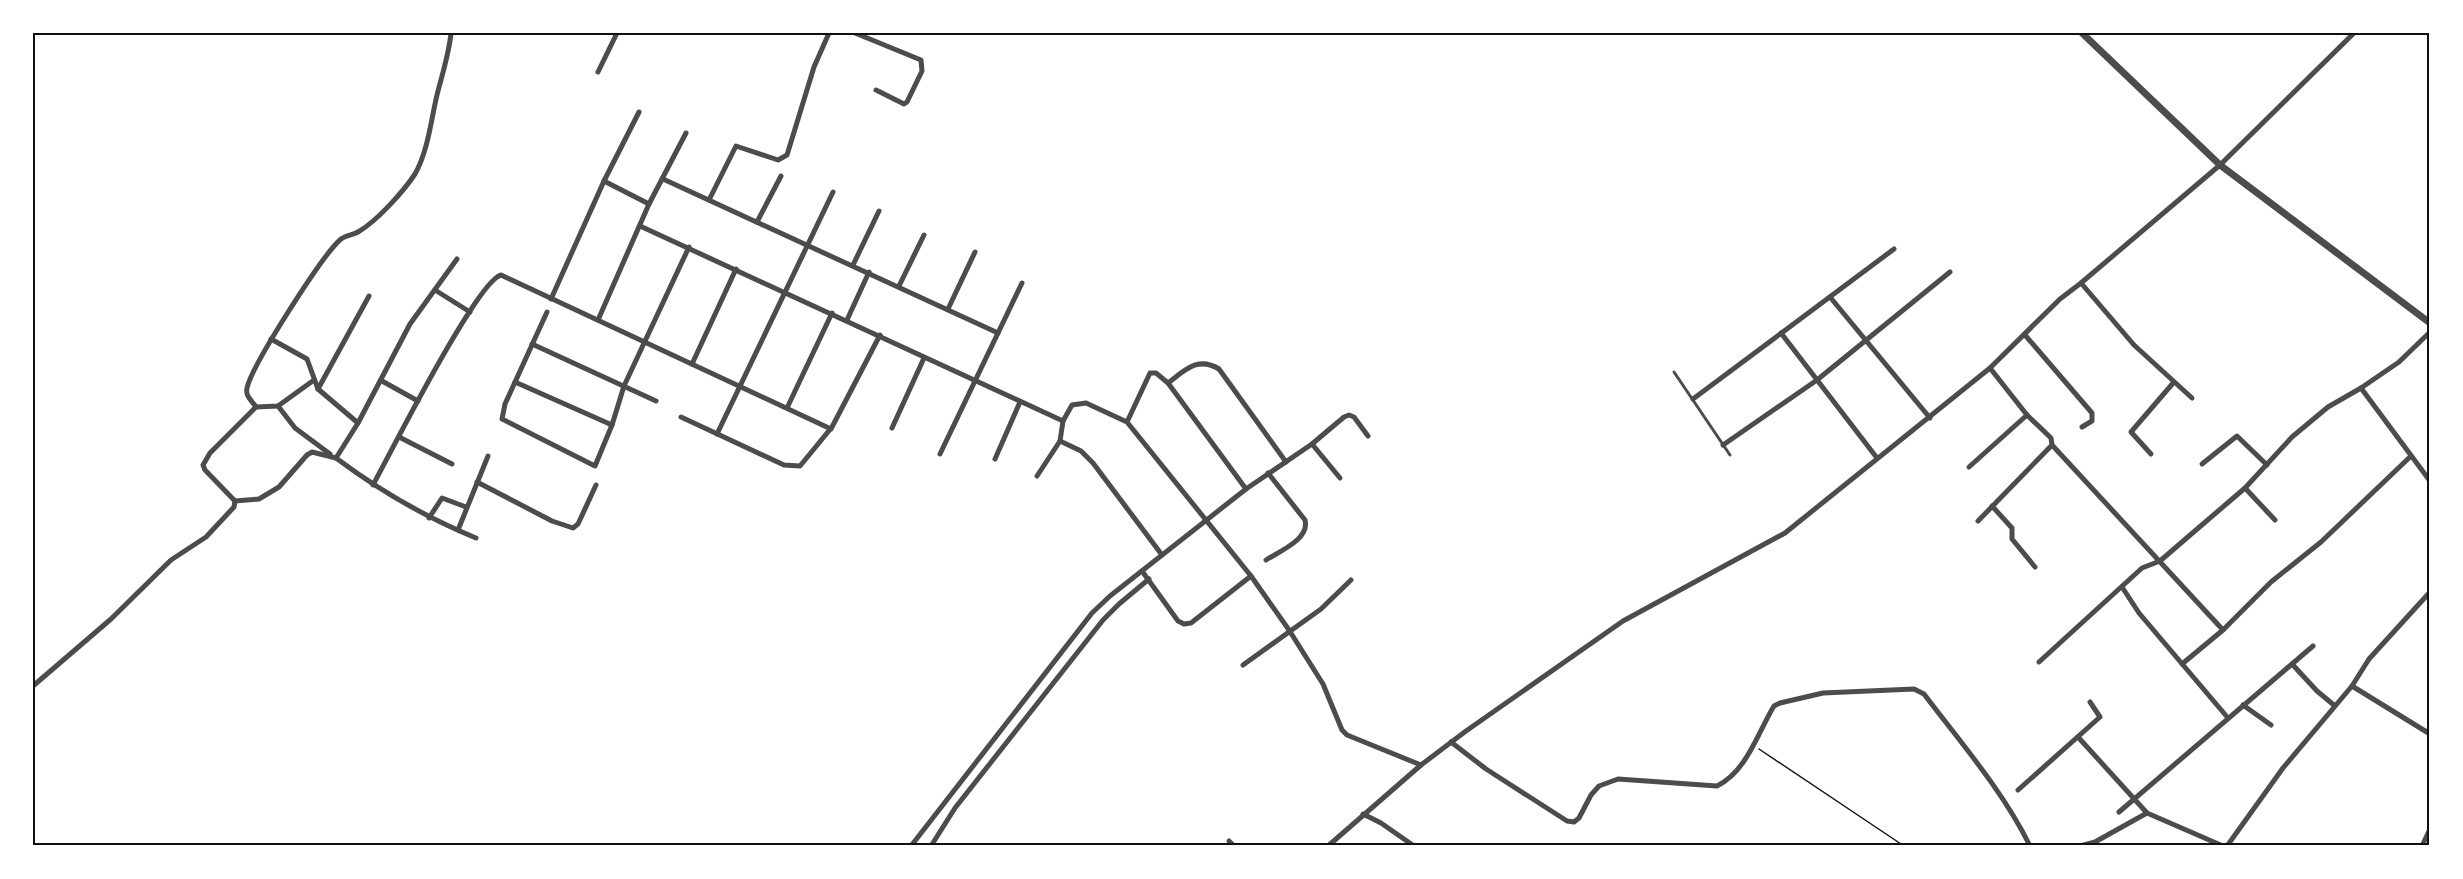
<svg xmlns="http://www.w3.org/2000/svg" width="2463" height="879" viewBox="0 0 2463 879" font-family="'Archivo Narrow',sans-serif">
<rect width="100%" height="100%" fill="#fff"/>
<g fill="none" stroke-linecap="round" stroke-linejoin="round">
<path stroke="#111" stroke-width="1.5" d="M1759 749 1904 846"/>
<path stroke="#4c4c4c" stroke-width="3" d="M1674 372 1730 455"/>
<g stroke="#4c4c4c" stroke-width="5">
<path d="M855 33 921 60 922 71 907 102 904 104 876 90"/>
<path d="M598 72 617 33"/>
<path d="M663 179 998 333"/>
<path d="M604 181 649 204"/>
<path d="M709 200 736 146 778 160 787 155 814 67 829 33"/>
<path d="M757 222 781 176"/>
<path d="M640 226 1063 421"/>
<path d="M457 259 410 324 358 423 336 458C380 491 425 517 476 538"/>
<path d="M853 265 879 211"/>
<path d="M2081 283 2134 345 2192 398"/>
<path d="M899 286 924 235"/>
<path d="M435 290 470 312"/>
<path d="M1830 297 1930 418"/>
<path d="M551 299 604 181 639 112"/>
<path d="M948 309 975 252"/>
<path d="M547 312 505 404 502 419 595 466 612 425 624 386 689 247"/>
<path d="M598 320 649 204 686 133"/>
<path d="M847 320 869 272"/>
<path d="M1781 333 1877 458"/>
<path d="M2025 335 2092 413V421L2082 427"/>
<path d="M271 339 307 359 318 389 358 423"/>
<path d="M532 344 656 401"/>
<path d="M692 364 736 269"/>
<path d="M382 381 418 401"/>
<path d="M515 382 612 425"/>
<path d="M1168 383C1185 370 1198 356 1219 369L1286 462"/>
<path d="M2361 388 2430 481"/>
<path d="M318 389 369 296"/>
<path d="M1693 399 1894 249"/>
<path d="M278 406 295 428 330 454"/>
<path d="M256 407C252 401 245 396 247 388 252 365 323 254 341 239 346 235 353 235 358 232 377 221 403 192 415 174 428 151 431 120 437 95 442 75 449 54 451 33"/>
<path d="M256 407 278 406 314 380"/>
<path d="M787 408 832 313"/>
<path d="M681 417 784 465 800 466 832 427 880 335"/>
<path d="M1127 422 1150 373H1156L1168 383 1246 489"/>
<path d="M892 428 924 358"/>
<path d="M717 434 833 192"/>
<path d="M399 437 452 464"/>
<path d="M1060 441 1081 451 1093 463 1162 555"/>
<path d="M1312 444 1340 478"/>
<path d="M1723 445 1817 380 1950 272"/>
<path d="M2052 445 2223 630 2271 582 2321 542 2411 456"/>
<path d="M940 454 1022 283"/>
<path d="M2151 454 2131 432 2174 382"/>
<path d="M995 459 1020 402"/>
<path d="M2202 464 2237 436 2267 465"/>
<path d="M1969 467 2027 415"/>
<path d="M1037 476 1060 441 1063 421 1072 405 1086 403 1127 422 1251 576 1289 630 1323 684 1342 730 1347 735 1421 765"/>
<path d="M477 482 552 521 573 528 578 524 596 485"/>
<path d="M373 485C390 454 477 281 501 275L831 429"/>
<path d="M2245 488 2275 520"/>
<path d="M235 501 205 470 203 465 210 453 256 407"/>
<path d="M235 501 259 499 279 487 307 455 312 452 336 458"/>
<path d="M1992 506 2012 528V539L2035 567"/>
<path d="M429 518 442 498 466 507"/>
<path d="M1978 521 2052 445 2051 438 2027 415 1990 368"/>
<path d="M458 530 488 456"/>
<path d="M1266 560C1280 551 1310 539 1305 520L1268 473"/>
<path d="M1142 571 1178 621 1184 624 1191 623 1251 576"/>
<path d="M2122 587 2139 613 2228 718"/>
<path d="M2039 662 2142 568 2160 561 2196 530 2245 488 2292 437 2328 407 2361 388 2399 362 2430 332"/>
<path d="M2182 664 2223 630"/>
<path d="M2292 664 2317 691 2335 706"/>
<path d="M1243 665 1321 609 1351 580"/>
<path d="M33 686 111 619 171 560 206 537 234 507 235 501"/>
<path d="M2352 686 2430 734"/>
<path d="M2243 705 2271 725"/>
<path d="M2078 737 2147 813 2223 846"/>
<path d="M1451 742 1486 769 1567 821 1574 822 1579 818 1591 795 1599 786 1618 779 1717 786C1747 771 1757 734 1774 706L1780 703 1823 693 1914 689 1924 694C1961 743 2003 791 2030 846"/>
<path d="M2018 790 2100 717 2090 702"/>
<path d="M2119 812 2313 646"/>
<path d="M1363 814 1381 823 1414 846"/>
<path d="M1229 841 1234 846"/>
<path d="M911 846 1092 613 1110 596 1246 489 1312 444 1344 417 1349 415 1354 417 1368 436"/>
<path d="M931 846 955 808 1103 620 1119 604 1149 579"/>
<path d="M1328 846 1421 765 1466 731 1623 621 1785 533 1990 368 2060 299 2081 283 2220 165 2354 33"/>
<path d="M2080 846 2095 842 2147 813"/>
<path d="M2227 846 2283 768 2352 686 2369 659 2430 592"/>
<path d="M2422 846 2430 829"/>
</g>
<path stroke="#4c4c4c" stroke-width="7" d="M2082 33 2220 165 2430 323"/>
</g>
<rect width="2463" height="879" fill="none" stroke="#ffffff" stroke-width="69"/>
<rect x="34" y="34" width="2394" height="810" fill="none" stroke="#111" stroke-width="2"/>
</svg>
